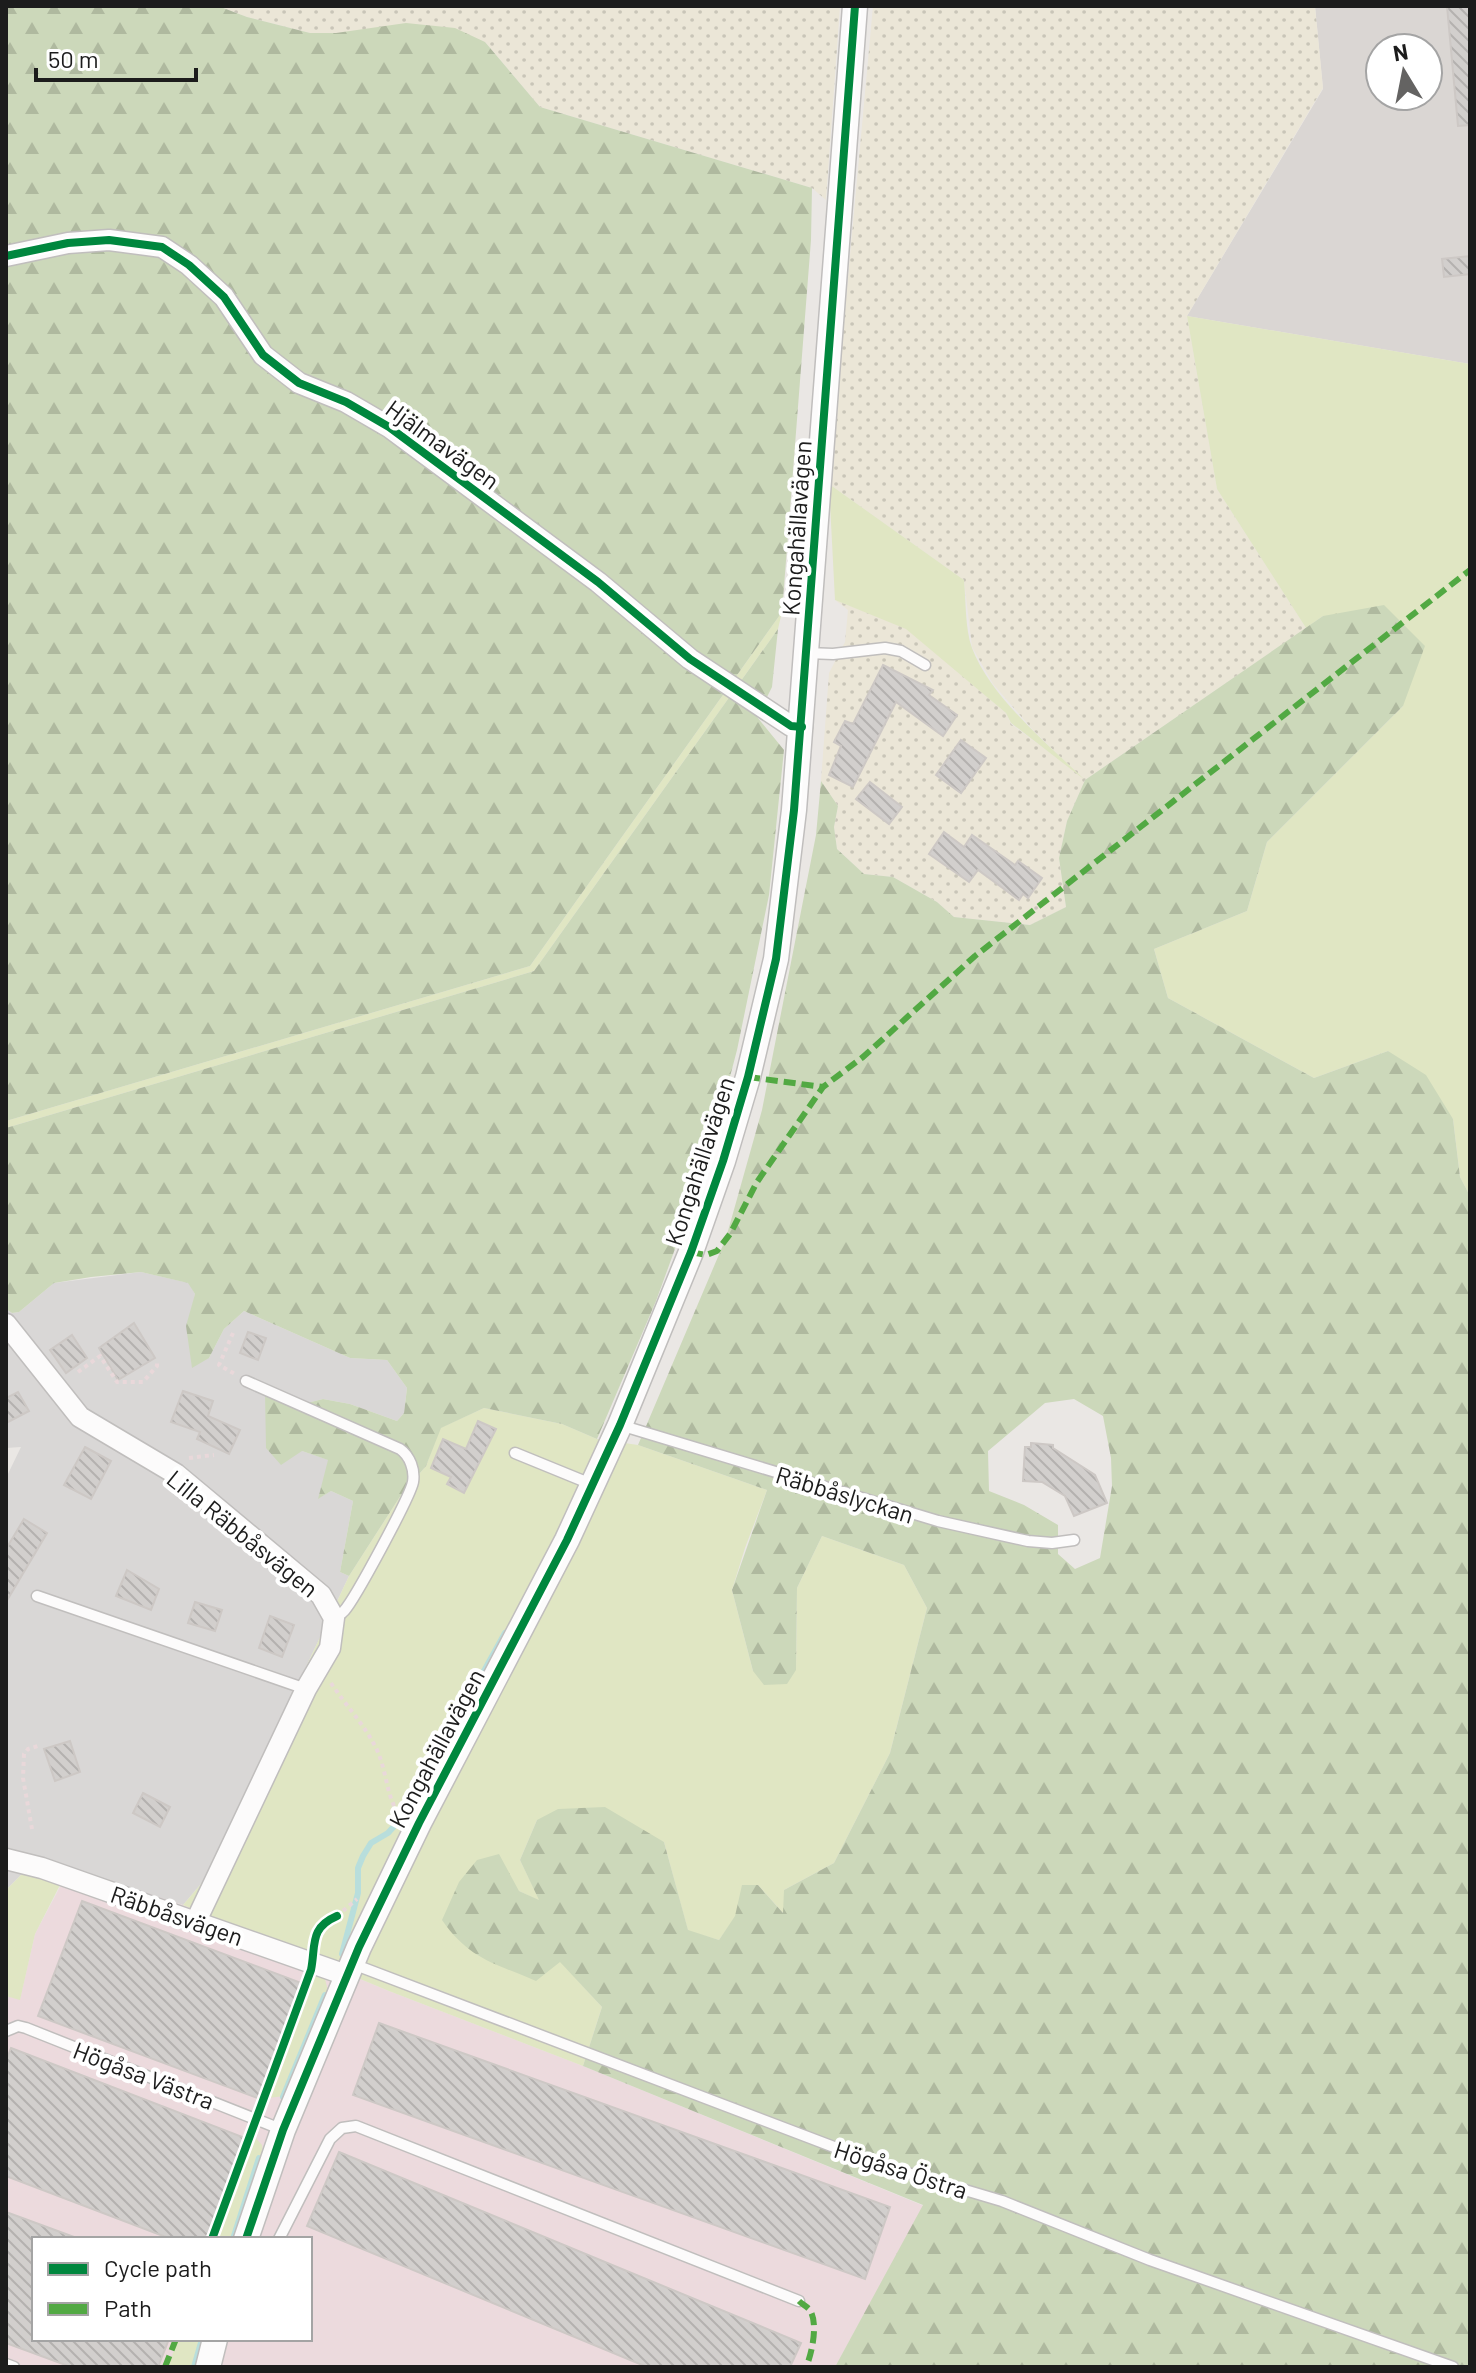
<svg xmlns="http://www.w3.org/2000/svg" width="1476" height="2373" viewBox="0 0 1476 2373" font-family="Barlow,sans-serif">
<defs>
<pattern id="farmland-dots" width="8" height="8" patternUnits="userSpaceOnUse" patternTransform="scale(2)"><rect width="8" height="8" fill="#ebe6d7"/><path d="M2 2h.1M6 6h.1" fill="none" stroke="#c9c5b8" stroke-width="1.8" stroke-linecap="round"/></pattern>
<pattern id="forest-firs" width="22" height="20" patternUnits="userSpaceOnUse" patternTransform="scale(2)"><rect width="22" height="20" fill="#ccd8ba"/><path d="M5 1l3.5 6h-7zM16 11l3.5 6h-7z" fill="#afb99f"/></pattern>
<pattern id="building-back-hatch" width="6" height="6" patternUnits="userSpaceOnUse" patternTransform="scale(2)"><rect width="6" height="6" fill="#d2cfcd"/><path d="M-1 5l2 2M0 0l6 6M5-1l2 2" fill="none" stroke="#b4b1af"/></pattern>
</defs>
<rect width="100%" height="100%" fill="#eae7e4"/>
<path fill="#d9d7d6" d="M141 1272 189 1283 195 1294 193 1306 209 1358 224 1329 244 1311 350 1358 387 1360 407 1388 404 1413 397 1421 350 1404 323 1399 307 1403 302 1451 329 1460 319 1498 331 1491 353 1501 340 1572 349 1576 206 1878 183 1905 70 1868 61 1883 22 1874 6 1890V1478L21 1447 6 1448V1309L12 1313 19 1312 54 1283Z"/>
<path fill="#ecdadd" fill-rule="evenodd" d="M70 1868 183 1905 389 1991 583 2066 924 2206 835 2367H6V1996L20 1999 35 1934ZM34 2239H310V2339H34Z"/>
<path fill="#dad6d3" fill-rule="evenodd" d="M1315 6H1470V364L1187 316 1323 89ZM1380 48H1428V96H1380Z"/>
<g fill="url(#farmland-dots)">
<path d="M218 6H840L826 200 812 188 540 107 485 42 310 33 247 17Z"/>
<path d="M873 6H1315L1323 88 1187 316 1217 489 1306 628 1085 780 1067 821 1059 858 1066 907 1030 925 954 917 937 902 893 877 864 874 837 849 834 827 838 806 821 781 829 673 845 642 848 610 835 600 906 628 1006 713 1011 724 1076 772 1033 730 993 684 972 647 964 580 829 484Z"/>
</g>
<g fill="#e0e6c3">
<path d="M1187 316 1470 364V1196L1460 1177 1453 1119 1388 1051 1314 1078 1168 998 1154 949 1247 911 1267 842 1403 706 1323 616 1306 628 1217 489Z"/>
<path d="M829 484 964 580C966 601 965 629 972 648 991 698 1048 744 1085 780L1011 723 1006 713 906 629 835 600Z"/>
<path d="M782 612 778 629 534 971 6 1128V1121L530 966Z"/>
<path d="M484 1408 562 1424 597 1439 638 1445 767 1490 745 1548 732 1590 753 1671 796 1670 797 1588 822 1536 904 1565 927 1608 890 1753 834 1863 784 1890V1914L758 1885 719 1940 688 1931 664 1842 537 1820 520 1860 540 1901 519 1891 477 1860 560 1961 602 2007 583 2066 389 1991 183 1905 206 1878 349 1576 401 1495 426 1466 440 1428Z"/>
<path d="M22 1874 61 1883 35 1934 20 2000 6 1996V1890Z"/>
<path d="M316 1969 324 1975 328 1991 285 2096 268 2098Z"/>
<path d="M254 2136 262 2145 263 2154 234 2239H214Z"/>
<path d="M178 2339H205L197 2367H168Z"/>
</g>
<g fill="url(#forest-firs)" fill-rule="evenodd">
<path d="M6 6H218L247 17 310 33H336L406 23 455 28 485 42 540 107 812 188 811 240 782 612 530 966 6 1121Z"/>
<path d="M1384 605 1425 646 1403 706 1267 842 1247 911 1154 949 1168 998 1314 1078 1388 1051 1426 1075 1453 1119 1460 1177 1470 1196V2367H835L923 2205 583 2066 602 2007 560 1962 536 1981C494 1963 469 1959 442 1920L459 1882 477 1860 499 1854 519 1891 539 1900 520 1860 537 1820 558 1809 605 1807 664 1842 688 1930 719 1940 735 1916 742 1885H758L783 1913 784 1890 834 1863 890 1753 927 1608 904 1565 822 1536 797 1588 796 1670 787 1684 764 1685 753 1671 732 1590 767 1490 638 1445 726 1238 762 1110 816 835 821 781 838 806 834 827 837 849 864 874 893 877 937 902 954 917 1030 925 1066 907 1059 858 1067 821 1085 780 1323 616ZM1074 1399 1103 1416 1111 1458 1112 1486 1100 1558 1075 1569 1058 1554V1525L1024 1505 989 1491 988 1451 1045 1403Z"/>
<path d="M778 629 772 687 757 717 784 750 769 895 737 1050 710 1153 656 1301 597 1439 562 1424 484 1408 441 1428 426 1466 401 1495 349 1576 340 1572 353 1501 331 1491 318 1499 328 1460 302 1451 281 1465 266 1448 265 1393 307 1403 323 1399 350 1404 397 1421 404 1413 407 1388 387 1360 350 1358 244 1311 224 1329 209 1358 192 1368 186 1326 195 1294 188 1283 141 1272 91 1277 54 1283 19 1312 12 1313 6 1309V1128L534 971Z"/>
</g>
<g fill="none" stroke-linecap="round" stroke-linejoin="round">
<g stroke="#b8dedc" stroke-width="6">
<path d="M342 1954 358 1893V1868L363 1856 371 1843 388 1833 405 1814 505 1633"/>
<path d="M283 2097 325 1995"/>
<path d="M233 2239 259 2158"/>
<path d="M194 2367 202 2339"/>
</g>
</g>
<g fill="url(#building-back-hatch)" stroke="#cdc8c5" stroke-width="2">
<path d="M1447 6H1470V125L1458 126Z"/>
<path d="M1470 256V274L1444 277 1442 259Z"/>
<path d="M883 665 933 690 929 695 957 715 943 736 896 702 853 787 829 775 841 746 834 742 845 721 853 724Z"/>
<path d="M961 740 986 758 961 793 936 775Z"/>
<path d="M870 782 902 807 889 824 856 799Z"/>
<path d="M944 832 964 847 972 835 1015 865 1018 861 1042 878 1028 898 1023 894 1019 900 978 870 969 882 929 854Z"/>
<path d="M134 1323 155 1358 118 1380 99 1348Z"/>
<path d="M248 1332 266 1338 258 1360 240 1353Z"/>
<path d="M72 1335 87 1358 66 1373 50 1350Z"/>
<path d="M183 1391 213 1401 208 1416 240 1430 229 1454 197 1439 200 1432 171 1422Z"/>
<path d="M18 1392 29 1411 6 1423V1398Z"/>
<path d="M478 1421 496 1429 464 1493 447 1484 451 1477 431 1468 443 1439 466 1449Z"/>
<path d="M1031 1443 1053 1445V1448L1095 1475 1107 1503 1074 1516 1065 1496 1042 1482 1023 1481 1025 1447H1031Z"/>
<path d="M85 1447 111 1461 91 1499 64 1485Z"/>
<path d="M24 1519 47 1533 6 1602V1549Z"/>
<path d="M127 1570 159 1589 151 1610 116 1596Z"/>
<path d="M195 1602 222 1610 215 1631 188 1623Z"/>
<path d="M270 1616 294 1625 282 1657 259 1648Z"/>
<path d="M70 1741 80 1772 55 1781 44 1749Z"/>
<path d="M143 1793 170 1807 160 1827 133 1813Z"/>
<path d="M82 1901 304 1984 260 2099 38 2016Z"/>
<path d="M379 2023 890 2207 865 2279 353 2095Z"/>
<path d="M11 2048 245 2138 206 2239H171L6 2176V2061Z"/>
<path d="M339 2152 801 2343 790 2367H647L307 2226Z"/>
<path d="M6 2212 74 2237 34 2239V2339H169L158 2367H71L6 2343Z"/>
</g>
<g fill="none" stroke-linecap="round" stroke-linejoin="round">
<defs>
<g id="service">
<path d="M807 653 833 654 885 648 901 651 925 665"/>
<path d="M246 1381 400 1449C410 1456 415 1470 413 1482 410 1497 355 1599 344 1611 344 1612 335 1618 334 1618"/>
<path d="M620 1425 938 1521 1028 1541 1052 1543 1074 1540"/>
<path d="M515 1453 591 1484"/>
<path d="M37 1596 306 1689"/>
<path d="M353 1964 884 2166 1002 2201 1150 2260 1453 2367"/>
<path d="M6 2031 18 2026 26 2028 283 2130"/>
<path d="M279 2239 330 2139 342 2128 356 2126 799 2301"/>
<path d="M6 2364 14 2367"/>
</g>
<g id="minor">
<path d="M6 256 68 243 109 240 162 247 189 265 224 297 263 355 299 383 346 402 389 427 598 582 690 659 791 726 802 727"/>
<path d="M6 1324 80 1417 176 1474 321 1595 334 1618 330 1648 306 1689 196 1921"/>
<path d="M6 1859 42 1868 346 1975"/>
</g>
<g id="tertiary">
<path d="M246 2239 283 2130 359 1947 419 1823 567 1540 620 1425 691 1252 723 1161 748 1077 776 959 794 810 855 6"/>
<path d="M208 2367 215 2339"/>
</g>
</defs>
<use href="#service" stroke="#c0bebd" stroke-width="13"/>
<use href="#minor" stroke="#c0bebd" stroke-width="23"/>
<use href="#tertiary" stroke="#c0bebd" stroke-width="27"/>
<g stroke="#e9d8da" stroke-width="4" stroke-dasharray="4 4" stroke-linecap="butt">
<path d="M233 1333 219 1365 235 1374"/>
<path d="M78 1372 100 1356 117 1382H143L157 1366V1360"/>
<path d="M189 1458 214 1455"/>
<path d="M331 1683C346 1706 365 1725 377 1750 387 1772 386 1795 399 1815"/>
<path d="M32 1829 23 1778 24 1754 28 1749 41 1745"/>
<path d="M337 1916 357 1899"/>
</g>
<use href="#service" stroke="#fcfbfb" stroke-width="10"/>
<use href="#minor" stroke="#fcfbfb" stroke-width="20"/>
<use href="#tertiary" stroke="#fcfbfb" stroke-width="24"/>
<g stroke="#52a943" stroke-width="6" stroke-dasharray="12 6" stroke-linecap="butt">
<path d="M748 1077 823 1087"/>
<path d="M691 1252 706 1255 717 1251 730 1234 757 1182 823 1087 863 1057 975 956 1470 570"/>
<path d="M799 2301C802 2304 806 2306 809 2309 819 2321 812 2354 806 2367"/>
<path d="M165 2367 176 2339"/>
</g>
<defs>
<g id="cycleway">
<path d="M6 256 68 243 109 240 162 247 189 265 224 297 263 355 299 383 346 402 389 427 598 582 690 659 791 726 802 727"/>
<path d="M212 2239 311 1970C316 1945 309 1928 337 1916"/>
<path d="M246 2239 283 2130 359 1947 419 1823 567 1540 620 1425 691 1252 723 1161 748 1077 776 959 794 810 855 6"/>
</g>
</defs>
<use href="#cycleway" stroke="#fff" stroke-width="13"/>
<use href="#cycleway" stroke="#00873e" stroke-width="8"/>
</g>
<g text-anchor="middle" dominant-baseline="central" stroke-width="8" stroke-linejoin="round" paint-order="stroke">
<g font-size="24" fill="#1c1c1c" stroke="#fff">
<text transform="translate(443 444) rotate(36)">Hjälmavägen</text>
<text transform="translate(796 528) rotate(-86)">Kongahällavägen</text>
<text transform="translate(699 1161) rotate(-72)">Kongahällavägen</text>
<text transform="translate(845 1494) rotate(17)">Räbbåslyckan</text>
<text transform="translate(243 1533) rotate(39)">Lilla Räbbåsvägen</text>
<text transform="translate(436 1748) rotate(-62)">Kongahällavägen</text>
<text transform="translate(177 1915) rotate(19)">Räbbåsvägen</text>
<text transform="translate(144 2075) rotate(21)">Högåsa Västra</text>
<text transform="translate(901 2169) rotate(18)">Högåsa Östra</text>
</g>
</g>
<rect width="1476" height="2373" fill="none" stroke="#1c1c1c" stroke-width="16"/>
<rect x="32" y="2237" width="280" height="104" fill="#ffffff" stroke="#a4a4a4" stroke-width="2"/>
<rect x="48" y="2263" width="40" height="12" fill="#00873e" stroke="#a4a4a4" stroke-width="2"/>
<text x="104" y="2277" font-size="24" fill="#1c1c1c">Cycle path</text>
<rect x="48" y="2303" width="40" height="12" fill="#52a943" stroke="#a4a4a4" stroke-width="2"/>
<text x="104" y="2317" font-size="24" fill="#1c1c1c">Path</text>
<g transform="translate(1404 72) rotate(350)"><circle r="38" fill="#ffffff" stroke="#a4a4a4" stroke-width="2"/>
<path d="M0-6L14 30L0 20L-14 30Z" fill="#646362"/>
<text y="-12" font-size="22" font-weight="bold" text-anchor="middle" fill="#1c1c1c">N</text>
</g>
<path d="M36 68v12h160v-12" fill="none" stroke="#1c1c1c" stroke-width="4"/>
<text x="48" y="68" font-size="24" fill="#1c1c1c" stroke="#ffffff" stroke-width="6" paint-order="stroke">50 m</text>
</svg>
